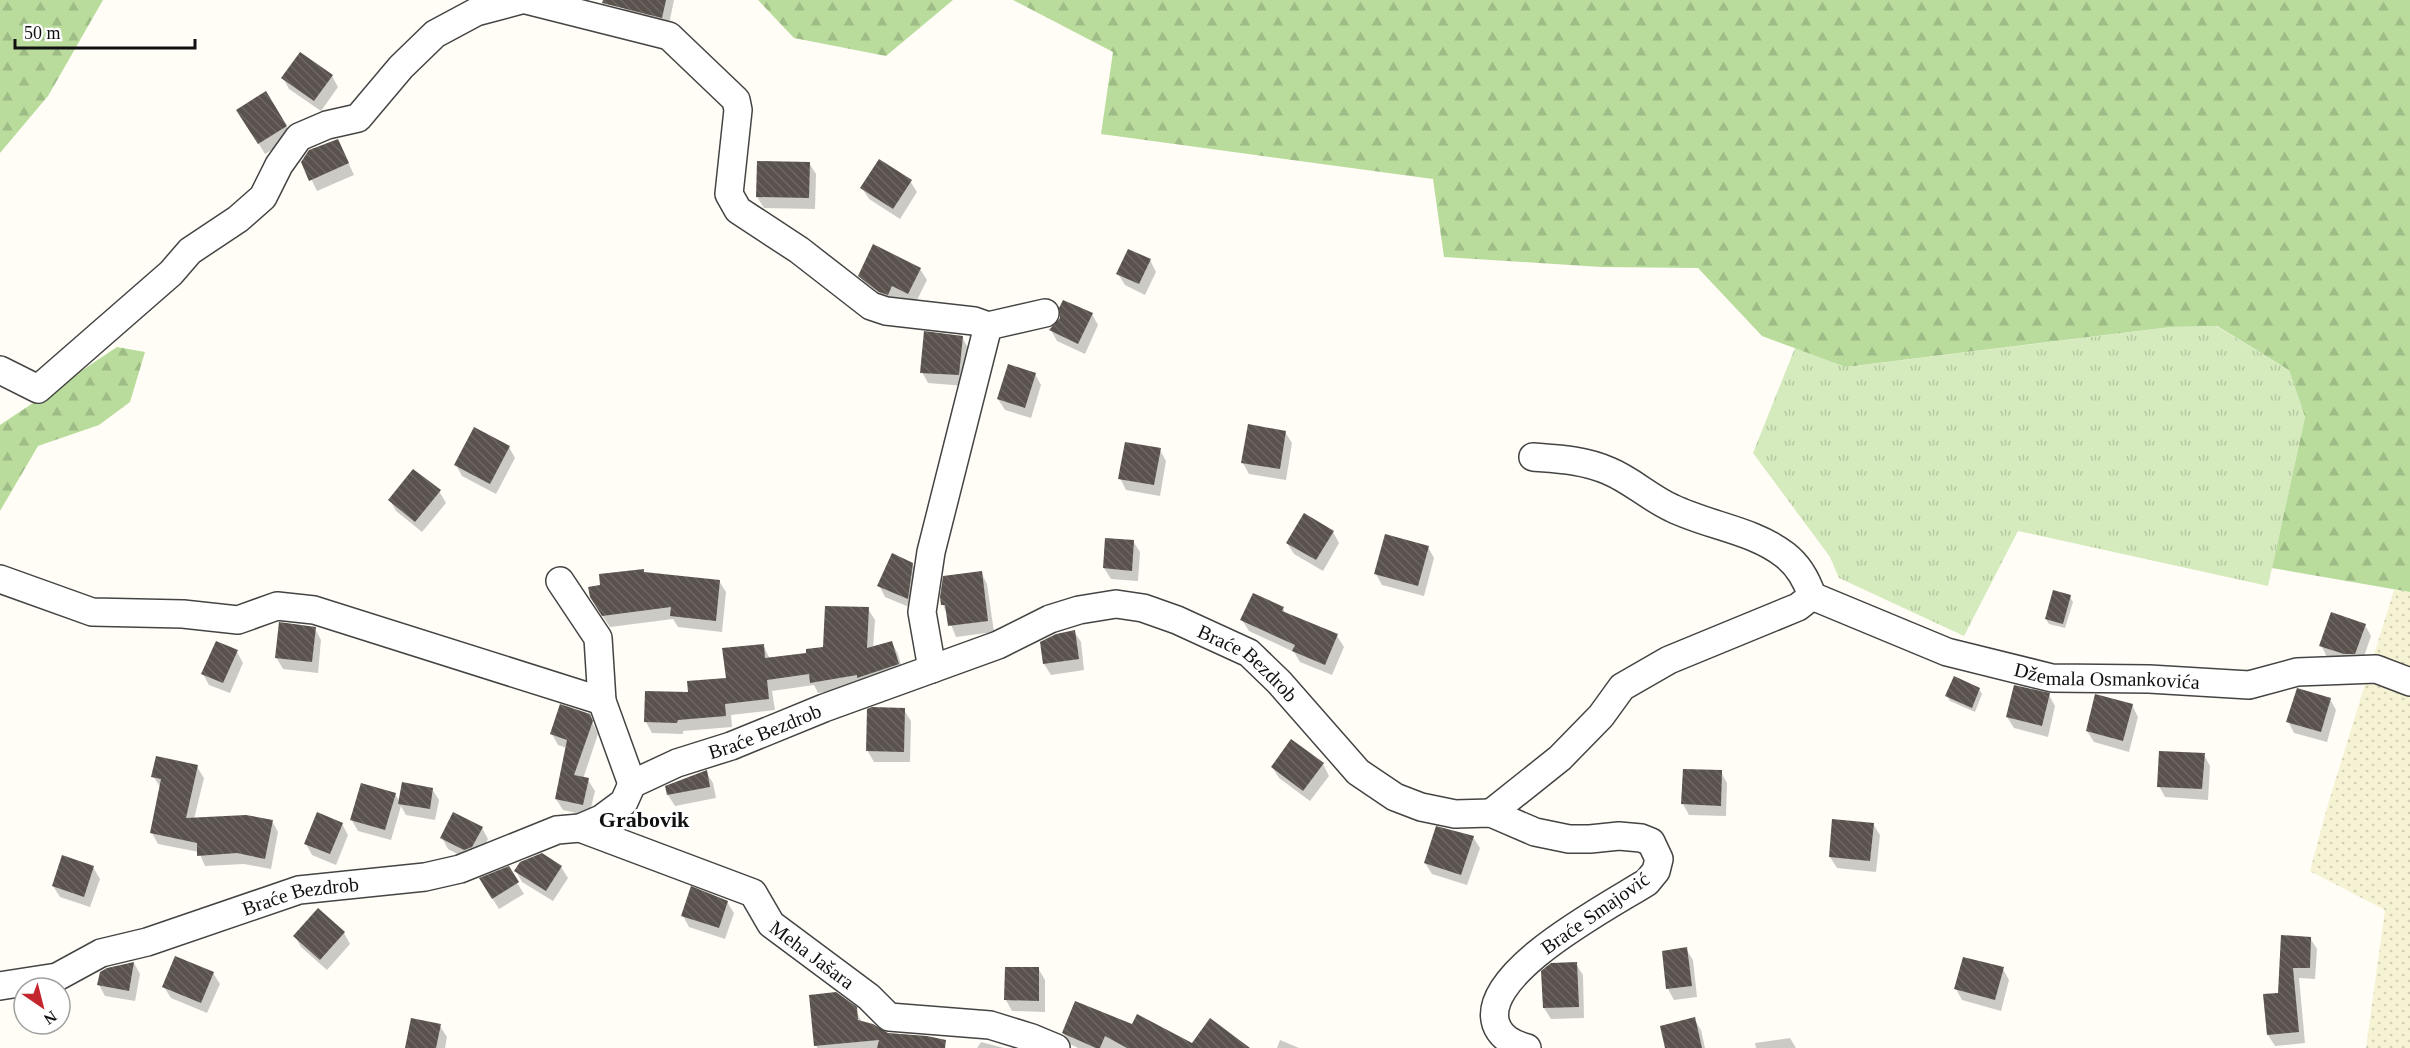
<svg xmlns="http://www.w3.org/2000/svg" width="2410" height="1048" viewBox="0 0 2410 1048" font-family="'Times New Roman',serif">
<defs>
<pattern id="farmland-dots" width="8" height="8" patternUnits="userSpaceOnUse" patternTransform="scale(1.5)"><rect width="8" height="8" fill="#f6f3d4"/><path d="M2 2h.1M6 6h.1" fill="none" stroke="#d2cfb5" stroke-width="1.8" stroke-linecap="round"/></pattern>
<pattern id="grass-tufts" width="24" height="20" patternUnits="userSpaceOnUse" patternTransform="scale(1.5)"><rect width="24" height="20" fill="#d5ebbd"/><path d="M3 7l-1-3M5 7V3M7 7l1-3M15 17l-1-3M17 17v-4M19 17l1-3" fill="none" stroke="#b6c8a1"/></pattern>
<pattern id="forest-firs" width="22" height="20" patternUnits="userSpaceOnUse" patternTransform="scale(1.5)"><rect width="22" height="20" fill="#b9dc9c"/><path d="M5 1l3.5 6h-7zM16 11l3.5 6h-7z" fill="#9ebc85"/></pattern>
<pattern id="building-back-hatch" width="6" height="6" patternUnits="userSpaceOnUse" patternTransform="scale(1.5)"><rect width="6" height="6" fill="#5a524d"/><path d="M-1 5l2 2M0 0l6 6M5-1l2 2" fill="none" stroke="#6d6662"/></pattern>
</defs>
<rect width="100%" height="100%" fill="#fffdf5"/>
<path fill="url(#farmland-dots)" d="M2394 590 2410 592V1048H2366L2385 910 2310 871 2326 811Z"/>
<path fill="url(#grass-tufts)" d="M2216 326 2289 370 2305 417 2268 586 2018 531 1964 636 1839 578 1830 557 1753 453 1795 348 1847 367 2171 327Z"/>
<g fill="url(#forest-firs)">
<path d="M0 0H103L48 96 0 153Z"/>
<path d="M758 0H953L886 56 794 38Z"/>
<path d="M1013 0H2410V592L2272 568 2305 417 2289 370 2217 326 2171 327 1846 367 1762 336 1698 268 1601 267 1444 257 1433 179 1101 134 1113 52Z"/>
<path d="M117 347 145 352 130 402 99 425 38 446 0 511V425Z"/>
</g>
<g fill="#0003">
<path d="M625 0H674L668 29 630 19 624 8Z"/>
<path d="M332 76 338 87 321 111 289 89 283 78Z"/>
<path d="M238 110 286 126 292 137 265 154Z"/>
<path d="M338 140 354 175 317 191 303 162Z"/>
<path d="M809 163 816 174 815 209 764 208 757 197Z"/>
<path d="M910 181 917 192 900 219 869 199 862 188Z"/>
<path d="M1150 260 1156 272 1145 295 1125 285 1118 274Z"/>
<path d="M920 269 927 280 915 304 899 297 894 305 866 287 860 276Z"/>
<path d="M1092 314 1098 325 1085 354 1057 341 1051 330 1061 319Z"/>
<path d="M962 337 968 348 965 386 928 383 922 372Z"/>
<path d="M1035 374 1041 385 1031 418 1005 410 998 399Z"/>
<path d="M1285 432 1292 443 1286 480 1249 474 1243 463Z"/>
<path d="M509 447 515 458 496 494 462 476 456 465Z"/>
<path d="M1160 450 1166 461 1160 496 1126 490 1120 478Z"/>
<path d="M439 491 446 503 422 532 396 511 390 500Z"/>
<path d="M1333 532 1339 543 1323 571 1294 554 1287 543Z"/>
<path d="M1133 541 1140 552 1138 581 1111 579 1104 568Z"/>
<path d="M1428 547 1434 558 1424 596 1382 585 1376 574Z"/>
<path d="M912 564 919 575 914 609 885 597 879 585Z"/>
<path d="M643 570 645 574 719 581 726 592 722 632 678 627 673 619 610 627 598 609 602 586Z"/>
<path d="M981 572 987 584 994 632 956 637 943 605Z"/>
<path d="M2070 597 2073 602 2065 628 2049 624 2046 619Z"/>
<path d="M1283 608 1286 615 1337 636 1344 647 1332 675 1300 662 1294 652 1249 631 1242 620Z"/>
<path d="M868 609 875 620 873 648 892 643 898 654 904 676 864 686 818 693 814 685 772 691 775 710 731 715 732 727 683 731V734L652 733 646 722 690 693 728 679 763 645 770 659 808 655 824 648Z"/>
<path d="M2365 625 2371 636 2361 665H2351L2327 657 2321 645Z"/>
<path d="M315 629 321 640 318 673 283 669 276 657Z"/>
<path d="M1074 631 1081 642 1084 670 1051 675 1044 664Z"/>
<path d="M237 652 243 663 230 693 209 685 203 674Z"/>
<path d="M1979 689 1982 694 1975 712 1950 701 1947 696Z"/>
<path d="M2049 695 2055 706 2048 737 2014 728 2007 717Z"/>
<path d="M2330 699 2336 710 2327 742 2294 733 2288 721Z"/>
<path d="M2132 705 2138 717 2129 752 2094 742 2087 731Z"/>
<path d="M904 710 911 721 910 762H874L867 750Z"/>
<path d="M589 715 598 734 583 779 588 780 595 791 589 816 563 810 556 799 567 748 558 745 552 734Z"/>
<path d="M2204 755 2210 766 2208 800 2165 797 2159 786Z"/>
<path d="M1323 764 1329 776 1310 801 1279 778 1272 767Z"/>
<path d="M197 767 204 778 194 819 272 821 278 832 271 869 244 864 205 866 199 852 158 844 152 833 161 788 153 776Z"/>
<path d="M706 772 713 783 716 798 675 806 668 795Z"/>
<path d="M1721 772 1727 783 1726 816 1689 815 1683 804Z"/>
<path d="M432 789 439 800 435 820 406 815 401 806 391 840 358 831 351 819 395 794 400 802Z"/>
<path d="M342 824 348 835 336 865 312 855 306 844Z"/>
<path d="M1873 824 1880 835 1876 872 1837 868 1830 857Z"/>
<path d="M482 828 488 839 478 858 471 861 448 849 442 838Z"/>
<path d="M1473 837 1480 848 1467 885 1432 874 1425 863Z"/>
<path d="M93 867 100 879 90 907 60 897 53 886Z"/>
<path d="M561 867 568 878 553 901 522 882 516 871Z"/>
<path d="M508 868 524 894 499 909 487 890Z"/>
<path d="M727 902 734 913 725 939 689 927 683 916Z"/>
<path d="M344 933 350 944 327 970 301 947 295 936Z"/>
<path d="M2282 937 2310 938 2317 949 2315 979 2299 978 2305 1043 2275 1046 2268 1035 2265 995 2280 994Z"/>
<path d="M1686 949 1693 960 1697 997 1674 1000 1668 989Z"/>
<path d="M134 963 140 974 135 1001 105 996 99 985Z"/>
<path d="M1576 964 1583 975 1584 1018 1551 1019 1544 1008Z"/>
<path d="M1038 968 1045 980V1012L1012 1011 1006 1000Z"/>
<path d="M2003 969 2009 980 2001 1011 1962 1000 1956 989Z"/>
<path d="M213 973 220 984 207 1013 171 998 164 987Z"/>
<path d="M811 996 855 1008 862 1023 887 1034 930 1048H817Z"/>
<path d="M1076 1003 1174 1048H1078L1070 1044 1063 1033Z"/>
<path d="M1694 1019 1701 1030 1705 1048H1666Z"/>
<path d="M440 1026 447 1037 445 1048H407Z"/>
<path d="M1790 1038 1796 1048H1756L1755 1043Z"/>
<path d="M1280 1040 1299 1048H1277Z"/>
<path d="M981 1042 1004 1048H977Z"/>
</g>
<g fill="url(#building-back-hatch)">
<path d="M603 0H666L662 18 602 3Z"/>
<path d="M300 52 333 75 314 101 281 78Z"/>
<path d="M266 91 287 126 258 144 236 110Z"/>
<path d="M338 139 349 163 309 181 301 162 309 150Z"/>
<path d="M879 159 912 180 893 209 860 188Z"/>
<path d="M757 161 810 162 809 198 756 197Z"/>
<path d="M873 244 921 268 908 294 892 286 888 295 879 292 858 276Z"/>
<path d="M1128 249 1151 259 1139 284 1116 274Z"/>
<path d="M1063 300 1093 313 1078 344 1049 330 1060 318 1059 308Z"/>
<path d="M924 331 963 336 959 375 920 373Z"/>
<path d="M1008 364 1036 373 1025 408 997 399Z"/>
<path d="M1248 424 1286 431 1280 469 1241 463Z"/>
<path d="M474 427 510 446 490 484 454 465Z"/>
<path d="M1125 442 1161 448 1154 485 1118 479Z"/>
<path d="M413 469 441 490 415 522 388 500Z"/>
<path d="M1304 513 1334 531 1316 560 1286 543Z"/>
<path d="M1385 534 1429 546 1418 586 1374 574Z"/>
<path d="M1105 538 1134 540 1132 571 1103 568Z"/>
<path d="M892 553 913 563 908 599 877 586Z"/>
<path d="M644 569V572L720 580 716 621 670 616 671 607 602 616 590 597 588 587 600 585 599 574Z"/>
<path d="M982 571 988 621 948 626 945 605H941L940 597 943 576Z"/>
<path d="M2053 590 2071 595 2063 624 2045 619Z"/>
<path d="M1253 593 1284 607 1282 611 1338 634 1325 665 1292 651 1295 645 1240 620Z"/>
<path d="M825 606 869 607 867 648 892 641 899 664 857 678V675L810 683 809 674 767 680 769 699 725 704 726 716 678 720 677 723 644 722 645 691 688 692 687 681 726 678 722 648 764 644 765 658 806 653V649L823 647Z"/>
<path d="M2331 612 2366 624 2355 654H2344L2319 646Z"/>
<path d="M279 622 316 627 312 662 275 658Z"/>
<path d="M1075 630 1079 659 1043 664 1040 642 1056 634Z"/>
<path d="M216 641 238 650 223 683 201 674Z"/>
<path d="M1954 676 1980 688 1972 708 1945 696Z"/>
<path d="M2014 685 2050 693 2042 726 2006 717Z"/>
<path d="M2297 688 2331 698 2321 732 2286 722Z"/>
<path d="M2095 694 2133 704 2123 741 2086 731Z"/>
<path d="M560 704 590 714 593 721 574 775 589 778 583 805 555 799 567 740 550 734Z"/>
<path d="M872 707 905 708 904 752 866 751 867 709Z"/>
<path d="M1291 739 1324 763 1303 791 1271 767Z"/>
<path d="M2159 751 2205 753 2202 789 2157 787Z"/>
<path d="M156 756 198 765 186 818 246 815 273 820 265 859 237 853 197 856V843L150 833 161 779 151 777Z"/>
<path d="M1683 769 1722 770 1721 806 1681 804Z"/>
<path d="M707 770 710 787 667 795 665 786Z"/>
<path d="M402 782 433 788 430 809 398 804Z"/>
<path d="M361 783 396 793 385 830 350 820Z"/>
<path d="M317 812 343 823 330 854 304 844Z"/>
<path d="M453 812 483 827 472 847 464 850 440 838Z"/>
<path d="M1832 819 1874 823 1870 861 1829 857Z"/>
<path d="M1436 826 1474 836 1461 875 1424 863Z"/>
<path d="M542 853 562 866 546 891 514 871 520 862Z"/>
<path d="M62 855 94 866 84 897 52 886Z"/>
<path d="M509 866 519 882 492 899 479 878Z"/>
<path d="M691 886 728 901 719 928 681 916Z"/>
<path d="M318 908 345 932 320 960 293 936Z"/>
<path d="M2281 935 2311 937 2310 968H2293L2299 1032 2267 1035 2263 994 2278 993Z"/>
<path d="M1687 947 1692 986 1666 989 1662 951Z"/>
<path d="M175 956 214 972 201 1003 162 987Z"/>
<path d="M1963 957 2004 967 1995 1000 1954 989Z"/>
<path d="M134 962 129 991 97 985 100 972 107 968Z"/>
<path d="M1577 962 1579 1007 1543 1008 1541 971 1551 963Z"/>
<path d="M1005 967H1039V1001L1004 1000Z"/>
<path d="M836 992 857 1007 858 1020 873 1024 888 1033 927 1036 946 1040 945 1048H877L879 1040 814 1046 809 995Z"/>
<path d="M1075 1001 1132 1024 1137 1014 1192 1043 1210 1018 1250 1048H1127L1105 1036 1100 1048H1096L1062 1033Z"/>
<path d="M1695 1017 1702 1048H1665L1660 1026Z"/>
<path d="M411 1018 441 1024 436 1048H405Z"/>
</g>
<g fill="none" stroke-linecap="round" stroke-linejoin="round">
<defs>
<g id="minor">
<path d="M526 0 669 36 736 100 738 110 729 194 738 210 799 250 871 306 886 311 974 321 988 326"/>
<path d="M0 370 38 389 171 273 190 251 238 219 263 197 279 165 299 137 327 125 358 118 401 67 435 34 476 12 521 0"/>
<path d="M0 579 92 612 183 614 238 620 277 606 314 610 602 701"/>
<path d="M560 581 598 638 602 701 632 784"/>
<path id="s1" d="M1812 596 1947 652 2052 678 2149 679 2249 685 2297 672 2376 669 2410 682"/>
<path d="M932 669 922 612 931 552 988 326 1045 313"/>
<path d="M1491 813 1560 758 1601 716 1622 687 1669 660 1798 607 1812 596C1807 581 1798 565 1785 555 1753 530 1709 526 1672 508 1650 498 1631 480 1609 471 1584 460 1559 459 1533 457"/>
<path id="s2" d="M580 828 753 893 771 924 869 997 889 1017 990 1025 1032 1038 1056 1048"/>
<path id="s3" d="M0 986 57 977 101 953 147 942 299 890 425 877 460 869 557 830 580 828 601 819 624 802 632 784 677 763 731 746 824 708 998 645 1050 619 1079 610 1116 604 1143 608 1177 620 1249 653 1279 682 1358 772 1395 797 1421 807 1455 814 1491 813 1535 832 1569 839H1590L1619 836 1641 838 1651 842 1659 859 1656 871 1647 882C1611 905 1479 973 1496 1024 1501 1038 1513 1044 1527 1048"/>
</g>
</defs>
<use href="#minor" stroke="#444" stroke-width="30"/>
<use href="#minor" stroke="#fff" stroke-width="27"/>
</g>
<g text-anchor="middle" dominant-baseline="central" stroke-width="6" stroke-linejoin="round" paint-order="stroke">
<g font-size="20" fill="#111" stroke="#fff">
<text stroke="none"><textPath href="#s3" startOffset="1342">Braće Bezdrob</textPath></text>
<text stroke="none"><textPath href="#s1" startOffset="309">Džemala Osmankovića</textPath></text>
<text stroke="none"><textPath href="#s3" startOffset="820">Braće Bezdrob</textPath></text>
<text stroke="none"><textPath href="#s3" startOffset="316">Braće Bezdrob</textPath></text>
<text transform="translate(1595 913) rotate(-35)">Braće Smajović</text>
<text stroke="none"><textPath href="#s2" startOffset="272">Meha Jašara</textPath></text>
</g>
<g font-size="22" font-weight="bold" fill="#111" stroke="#fff">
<text x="644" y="819">Grabovik</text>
</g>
</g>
<g transform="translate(42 1006) rotate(145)"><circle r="28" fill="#ffffff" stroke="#a0a0a0" stroke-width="1.5"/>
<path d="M0-4.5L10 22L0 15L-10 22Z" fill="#c4262e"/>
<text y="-9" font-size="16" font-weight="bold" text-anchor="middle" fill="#111111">N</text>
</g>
<path d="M15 39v9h180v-9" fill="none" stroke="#111111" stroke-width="3"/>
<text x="24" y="39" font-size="18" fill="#111111" stroke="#ffffff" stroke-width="4.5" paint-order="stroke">50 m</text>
</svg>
